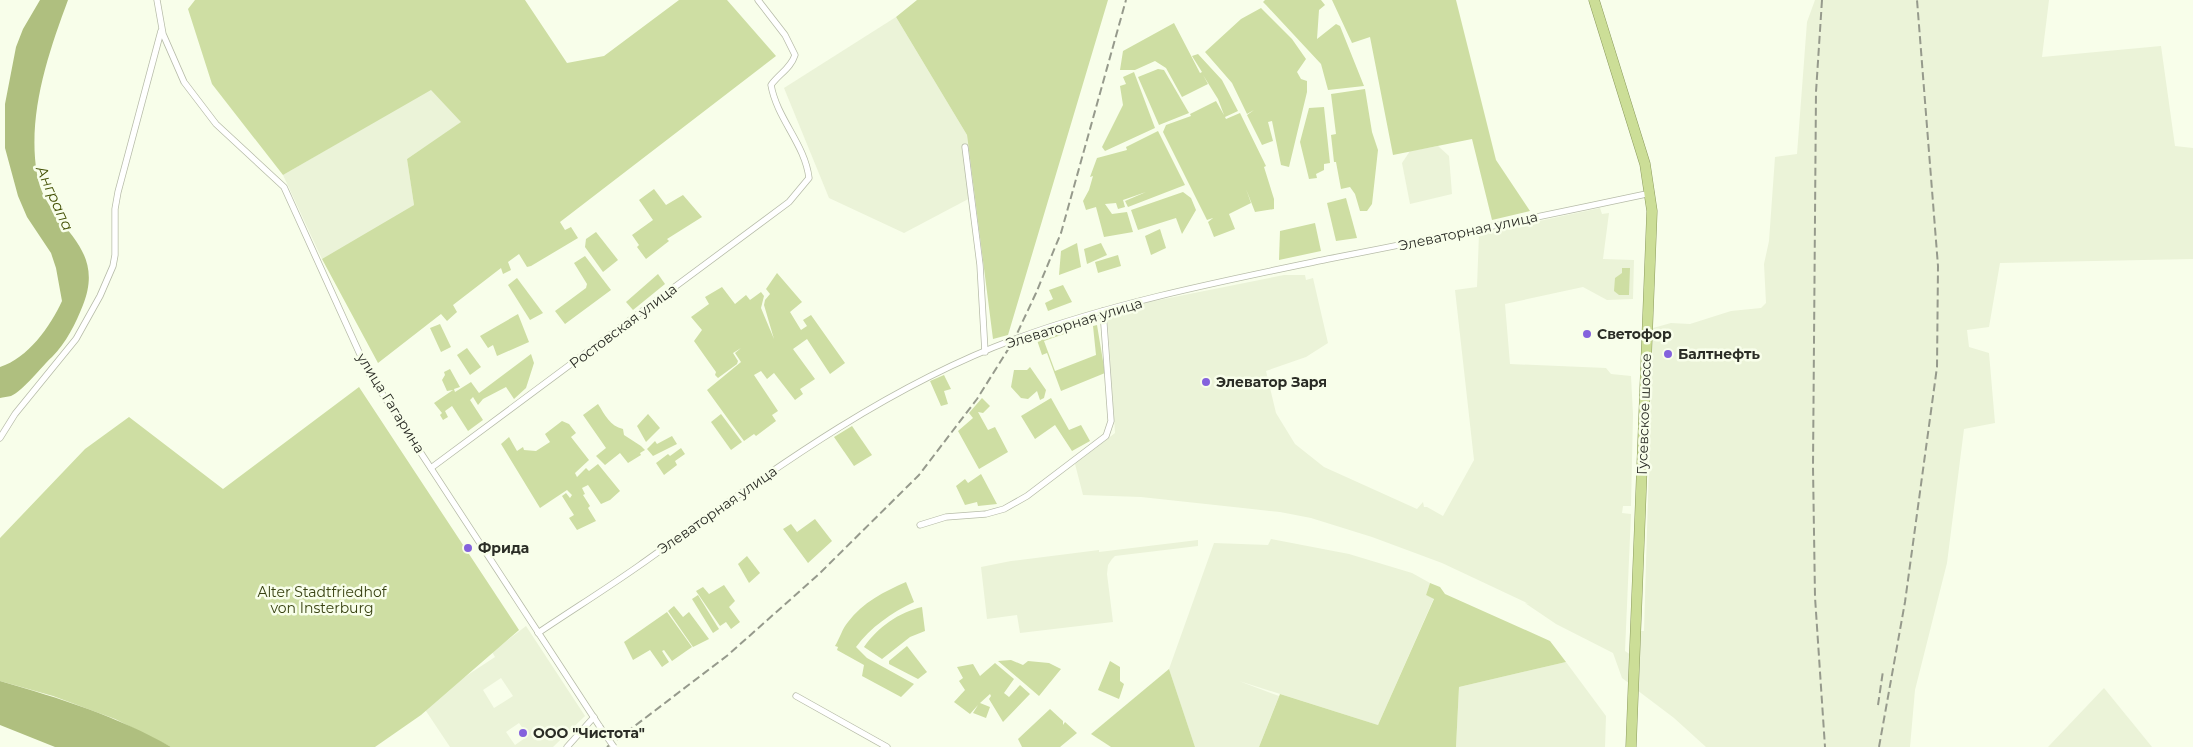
<svg xmlns="http://www.w3.org/2000/svg" width="2193" height="747" viewBox="0 0 2193 747" font-family="Montserrat,sans-serif">
<rect width="100%" height="100%" fill="#f8feea"/>
<g fill="#ebf3d8" fill-rule="evenodd">
<path d="M1815 0H2049L2042 57 2161 46 2175 146 2193 148V259L2000 263 1989 327 1967 330 1969 347 1989 353 1995 423 1964 429 1947 563 1915 690 1910 747H1706L1674 718 1637 690 1641 631H1644L1653 328 1671 323 1690 324 1731 311 1761 308 1766 303 1764 264 1769 241 1775 157 1797 154 1807 22Z"/>
<path d="M896 17 967 135 974 196 904 233 829 198 784 88Z"/>
<path d="M431 89 462 122 407 159 414 205 369 246 322 259 283 175Z"/>
<path d="M1438 146 1449 156 1452 194 1410 204 1402 163 1410 151Z"/>
<path d="M1600 208 1602 214 1609 213 1603 259 1634 260 1633 299 1607 300 1583 287 1505 304 1510 364 1606 368 1611 374 1631 376 1633 415 1631 506H1623L1622 513 1631 514 1625 651 1631 655 1630 684 1622 678 1613 653 1556 624 1525 603 1529 604 1442 563 1372 537 1311 518 1280 512 1141 497 1083 495 1075 464 1115 433 1107 313 1149 302 1284 275H1305L1306 280 1313 278 1328 343 1306 357 1266 371 1276 413 1295 444 1324 467 1417 509 1423 502 1424 507H1427L1443 516 1474 460 1455 290 1477 287 1479 234Z"/>
<path d="M1271 539 1349 554 1412 573 1430 583 1426 595 1434 598 1378 725 1239 681 1279 696 1259 747H1195L1169 669 1214 543 1268 545Z"/>
<path d="M1198 540V546L1115 556 1112 559 1108 565 1107 574 1113 622 1020 633 1017 615 987 619 981 567 1011 561 1099 550V552Z"/>
<path d="M526 626 585 716 553 747H450L422 705 495 657 492 652ZM501 678 513 696 494 708 483 690ZM519 723 528 736 515 745 506 732Z"/>
<path d="M1566 662 1606 716 1605 747H1456L1459 687Z"/>
<path d="M2104 688 2152 747H2048Z"/>
</g>
<g fill="#cedea3">
<path d="M195 0H525L567 63 604 56 679 0H727L776 56 560 222 565 230 571 227 578 238 531 266 527 267 519 254 508 262 511 270 503 274 501 268 453 305 457 312 447 321 441 314 378 363 322 259 414 205 407 159 461 122 431 90 283 175 212 84 188 9Z"/>
<path d="M917 0H1108L1008 335 993 339 967 135 896 17Z"/>
<path d="M1265 0H1321L1325 5 1319 10 1317 39 1336 24 1340 26 1364 86 1328 90 1321 64 1266 5 1263 2Z"/>
<path d="M1332 0H1456L1496 160 1530 211 1492 220 1472 139 1393 155 1370 37 1352 43Z"/>
<path d="M1261 8 1292 39 1306 59 1297 72 1301 79 1307 81V92L1289 167 1281 165 1272 121 1268 122 1273 141 1262 145 1247 115 1254 110 1247 114 1232 83 1205 52 1241 19Z"/>
<path d="M1174 23 1200 73 1202 72 1192 56 1198 54 1222 80 1238 111 1225 117 1226 119 1240 113 1266 166 1264 167 1274 199V209L1255 212 1246 189 1251 203 1229 214 1235 229 1214 237 1208 222 1213 218 1207 220 1163 132 1166 125 1191 116 1190 114 1216 101 1224 115 1218 99 1203 75 1208 84 1182 97 1166 68 1155 61 1135 70H1120L1123 51Z"/>
<path d="M1158 69 1164 70 1189 113 1159 125 1138 77Z"/>
<path d="M1134 72 1155 128 1105 151 1102 147 1123 105 1120 86 1126 84 1123 77Z"/>
<path d="M1365 89 1372 132 1378 150 1372 204 1367 211H1360L1355 194 1350 187 1341 189 1336 162H1334L1331 135 1336 134 1331 94Z"/>
<path d="M1324 107 1330 163 1324 164V170L1316 174 1317 178 1309 179 1300 142 1309 108Z"/>
<path d="M1158 131 1185 185 1128 207 1125 201 1146 192 1123 200 1125 207 1118 209 1116 203 1105 204 1112 214 1127 212 1133 232 1104 237 1096 207 1086 210 1083 201 1089 190 1093 176 1090 177 1097 158 1127 150 1126 147Z"/>
<path d="M654 189 666 205 683 195 702 217 667 239 669 241 646 259 637 247 639 245 632 235 653 220 639 200Z"/>
<path d="M1183 192 1191 198 1196 210 1182 234 1176 218 1138 230 1131 210Z"/>
<path d="M1346 198 1357 238 1336 241 1327 203Z"/>
<path d="M1315 223 1321 251 1279 260 1280 231Z"/>
<path d="M1160 229 1166 248 1151 255 1145 236Z"/>
<path d="M596 232 618 260 603 272 585 247 586 239Z"/>
<path d="M1077 243 1081 267 1059 275 1061 251Z"/>
<path d="M1101 243 1107 255 1087 264 1084 249Z"/>
<path d="M1118 255 1121 266 1098 273 1095 262Z"/>
<path d="M585 256 611 290 565 324 555 311 586 288 587 284 574 263Z"/>
<path d="M1622 268H1630L1629 295H1619L1614 291 1615 278 1622 273Z"/>
<path d="M777 273 802 302 790 312 801 330 807 326 803 320 811 315 845 363 830 374 807 339 793 349 815 379 800 389 803 394 795 400 774 373 767 379 761 371 754 375 778 411 772 415 776 421 756 436 754 434 744 441 707 390 741 362 735 353 741 348 733 353 738 361 737 364 718 378 715 375 716 372 694 341 702 330 691 317 709 304 705 297 722 287 735 304 746 295 750 300 761 292 764 296 761 308 774 339 764 305 765 300 770 294 766 289Z"/>
<path d="M658 274 665 284 633 310 626 302Z"/>
<path d="M517 278 543 313 530 320 508 285Z"/>
<path d="M1063 285 1072 302 1048 311 1045 303 1053 299 1049 290Z"/>
<path d="M518 314 529 342 497 356 493 345 488 348 480 336Z"/>
<path d="M440 324 451 347 441 352 430 328Z"/>
<path d="M1097 325 1105 373 1061 391 1047 353 1042 355 1036 337 1065 326 1067 333 1044 341 1055 371 1096 355 1093 326Z"/>
<path d="M467 348 481 367 470 375 457 355Z"/>
<path d="M531 354 534 363 526 388 514 399 506 387 483 399 478 405 473 397 470 400 483 420 468 431 452 406 445 411 448 417 443 420 440 415 442 413 434 403 453 390 447 391 442 380 445 375 444 372 450 369 460 387 454 389 455 392 471 382 479 393Z"/>
<path d="M1030 367 1046 390 1044 398 1040 400 1037 391 1028 399 1021 398 1011 387 1014 370H1027Z"/>
<path d="M944 375 951 389 944 391 948 404 941 406 930 381Z"/>
<path d="M359 387 519 630 421 715 375 747H171L115 719 53 696 0 681V538L85 449 129 417 223 489Z"/>
<path d="M982 398 990 406 983 413 978 412 988 430 995 427 1008 452 979 469 958 431 973 418 969 413Z"/>
<path d="M1051 398 1069 430 1081 425 1090 441 1072 451 1055 425 1035 439 1021 416Z"/>
<path d="M598 404C605 415 610 426 623 429L624 435 641 446 645 450 640 453 641 455 628 463 620 453 605 465 596 456 606 448 583 415Z"/>
<path d="M648 414 660 428 646 442 637 426Z"/>
<path d="M721 414 742 442 731 450 711 422Z"/>
<path d="M562 421 569 424 576 433 571 437 589 460 575 473 577 477 586 468 589 471 598 464 620 491 610 500 601 504 588 485 582 488 585 494 583 495 590 506 588 508 596 521 577 530 569 518 574 515 562 496 566 493 570 498 572 495 567 490 540 508 501 444 509 437 517 451 523 447 524 450 536 451 550 442 545 434Z"/>
<path d="M852 426 872 455 854 466 834 437Z"/>
<path d="M672 436 677 444 653 456 647 449 655 441 657 444Z"/>
<path d="M681 448 685 454 675 461 677 465 664 475 656 463 668 454 670 456Z"/>
<path d="M981 474 997 504 978 506 977 502 965 505 956 486 965 479 968 483Z"/>
<path d="M815 519 832 541 808 563 783 529 791 524 797 532Z"/>
<path d="M747 556 760 573 749 583 738 564Z"/>
<path d="M906 582 914 602C891 613 871 627 856 647L867 658 914 684 901 697 862 676 864 665 837 650 838 647 835 646C840 638 842 629 848 622 862 603 885 591 906 582Z"/>
<path d="M1430 583 1440 587 1445 594 1550 641 1566 662 1459 687 1456 747H1259L1280 694 1378 725 1434 599 1426 595Z"/>
<path d="M724 585 735 601 729 607 740 622 731 629 726 622 720 626 696 591 703 587 709 594Z"/>
<path d="M698 595 719 629 713 633 692 599Z"/>
<path d="M674 606 683 617 689 612 709 639 693 647 668 611Z"/>
<path d="M922 607 925 631 910 637 882 659 864 647C877 628 899 612 922 607Z"/>
<path d="M667 612 692 647 672 661 664 650 662 651 669 662 662 667 650 650 633 660 624 642Z"/>
<path d="M907 646 927 672 918 679 889 664V661Z"/>
<path d="M1011 660 1023 665 1028 661 1049 663 1061 669 1039 696 998 661Z"/>
<path d="M1110 661 1120 667V681L1124 684 1119 699 1098 690Z"/>
<path d="M995 663 1014 679 1004 693 1009 697 1020 685 1030 694 1003 722 989 699 991 696 990 694 980 703 990 707 986 718 973 713 978 705 970 714 954 702 965 690 959 681 963 678 957 667 973 664 980 676Z"/>
<path d="M1169 669 1195 747H1111L1091 734Z"/>
<path d="M1050 709 1063 721V725L1065 722 1077 733 1060 747H1022L1018 739Z"/>
</g>
<g fill="#afbf7f">
<path d="M40 0H68C48 54 27 115 37 174 45 227 108 242 83 305 76 323 66 343 52 357 42 366 23 391 11 396 8 397 3 397 0 398V367C28 358 50 327 62 301L56 268 51 253 27 217 18 196 5 148V104L16 47 23 29Z"/>
<path d="M0 681C59 698 117 716 171 747H55L0 725Z"/>
</g>
<g fill="none" stroke-linecap="round" stroke-linejoin="round">
<defs>
<g id="minor">
<path d="M157 0 163 34 184 82 216 124 284 187 368 372 600 727"/>
<path d="M965 147 980 265 985 352"/>
<path d="M0 438 15 414 76 339 100 296 113 266 115 255V209L118 192 161 31"/>
<path d="M431 468 789 202 809 178C805 144 777 119 771 85 779 74 791 68 795 55L785 35 758 0"/>
<path d="M920 525 946 517 986 514 1004 509 1027 496 1106 436 1111 421 1103 311"/>
<path d="M538 633C572 610 606 589 640 565 758 481 877 390 1015 339 1116 302 1223 281 1328 259 1436 238 1543 216 1651 193"/>
<path d="M796 696 887 747"/>
<path d="M567 747 594 717"/>
</g>
<path id="trunk" d="M1594 0 1645 164 1652 211 1631 747"/>
</defs>
<use href="#minor" stroke="#b7bca9" stroke-width="7"/>
<use href="#trunk" stroke="#8c9b5f" stroke-width="11"/>
<use href="#minor" stroke="#fff" stroke-width="5.5"/>
<use href="#trunk" stroke="#ccde97" stroke-width="10"/>
<g stroke="#969a8c" stroke-width="2" stroke-dasharray="8 4" stroke-linecap="butt">
<path d="M1822 0 1816 92 1813 467 1815 597 1825 747"/>
<path d="M1878 705 1883 671"/>
<path d="M607 747 728 655 819 574 919 475 977 399 1014 340 1036 293 1061 233 1126 0"/>
<path d="M1879 747 1905 602 1937 367 1938 266 1917 0"/>
</g>
<defs>
<path id="minor-bridge" d="M600 727 614 747"/>
</defs>
<use href="#minor-bridge" stroke="#b7bca9" stroke-width="7" stroke-linecap="butt"/>
<use href="#minor-bridge" stroke="#fff" stroke-width="5.5"/>
</g>
<g fill="#8462dd" stroke="#f8feea" stroke-width="2">
<circle cx="1587" cy="334" r="5"/>
<circle cx="1668" cy="354" r="5"/>
<circle cx="1206" cy="382" r="5"/>
<circle cx="468" cy="548" r="5"/>
<circle cx="523" cy="733" r="5"/>
</g>
<g text-anchor="middle" dominant-baseline="central" stroke-width="5" stroke-linejoin="round" paint-order="stroke">
<g font-size="14" fill="#2b2d26" stroke="#f8feea">
<text transform="translate(1468 231) rotate(-12)">Элеваторная улица</text>
<text transform="translate(1074 323) rotate(-17)">Элеваторная улица</text>
<text transform="translate(623 326) rotate(-37)">Ростовская улица</text>
<text transform="translate(391 403) rotate(58)">улица Гагарина</text>
<text transform="translate(1644 414) rotate(-88)">Гусевское шоссе</text>
<text transform="translate(717 510) rotate(-35)">Элеваторная улица</text>
</g>
<g font-size="14" font-weight="bold" fill="#2b2d26" stroke="#f8feea" text-anchor="start">
<text x="1597" y="334">Светофор</text>
<text x="1678" y="354">Балтнефть</text>
<text x="1216" y="382">Элеватор Заря</text>
<text x="478" y="548">Фрида</text>
<text x="533" y="733">ООО "Чистота"</text>
</g>
<g font-size="14" fill="#374111" stroke="#f8feea">
<text x="322" y="592">Alter Stadtfriedhof<tspan x="322" dy="16">von Insterburg</tspan></text>
</g>
<g font-size="15" font-style="italic" fill="#414f02" stroke="#f8feea">
<text transform="translate(55 198) rotate(66)">Анграпа</text>
</g>
</g>
</svg>
